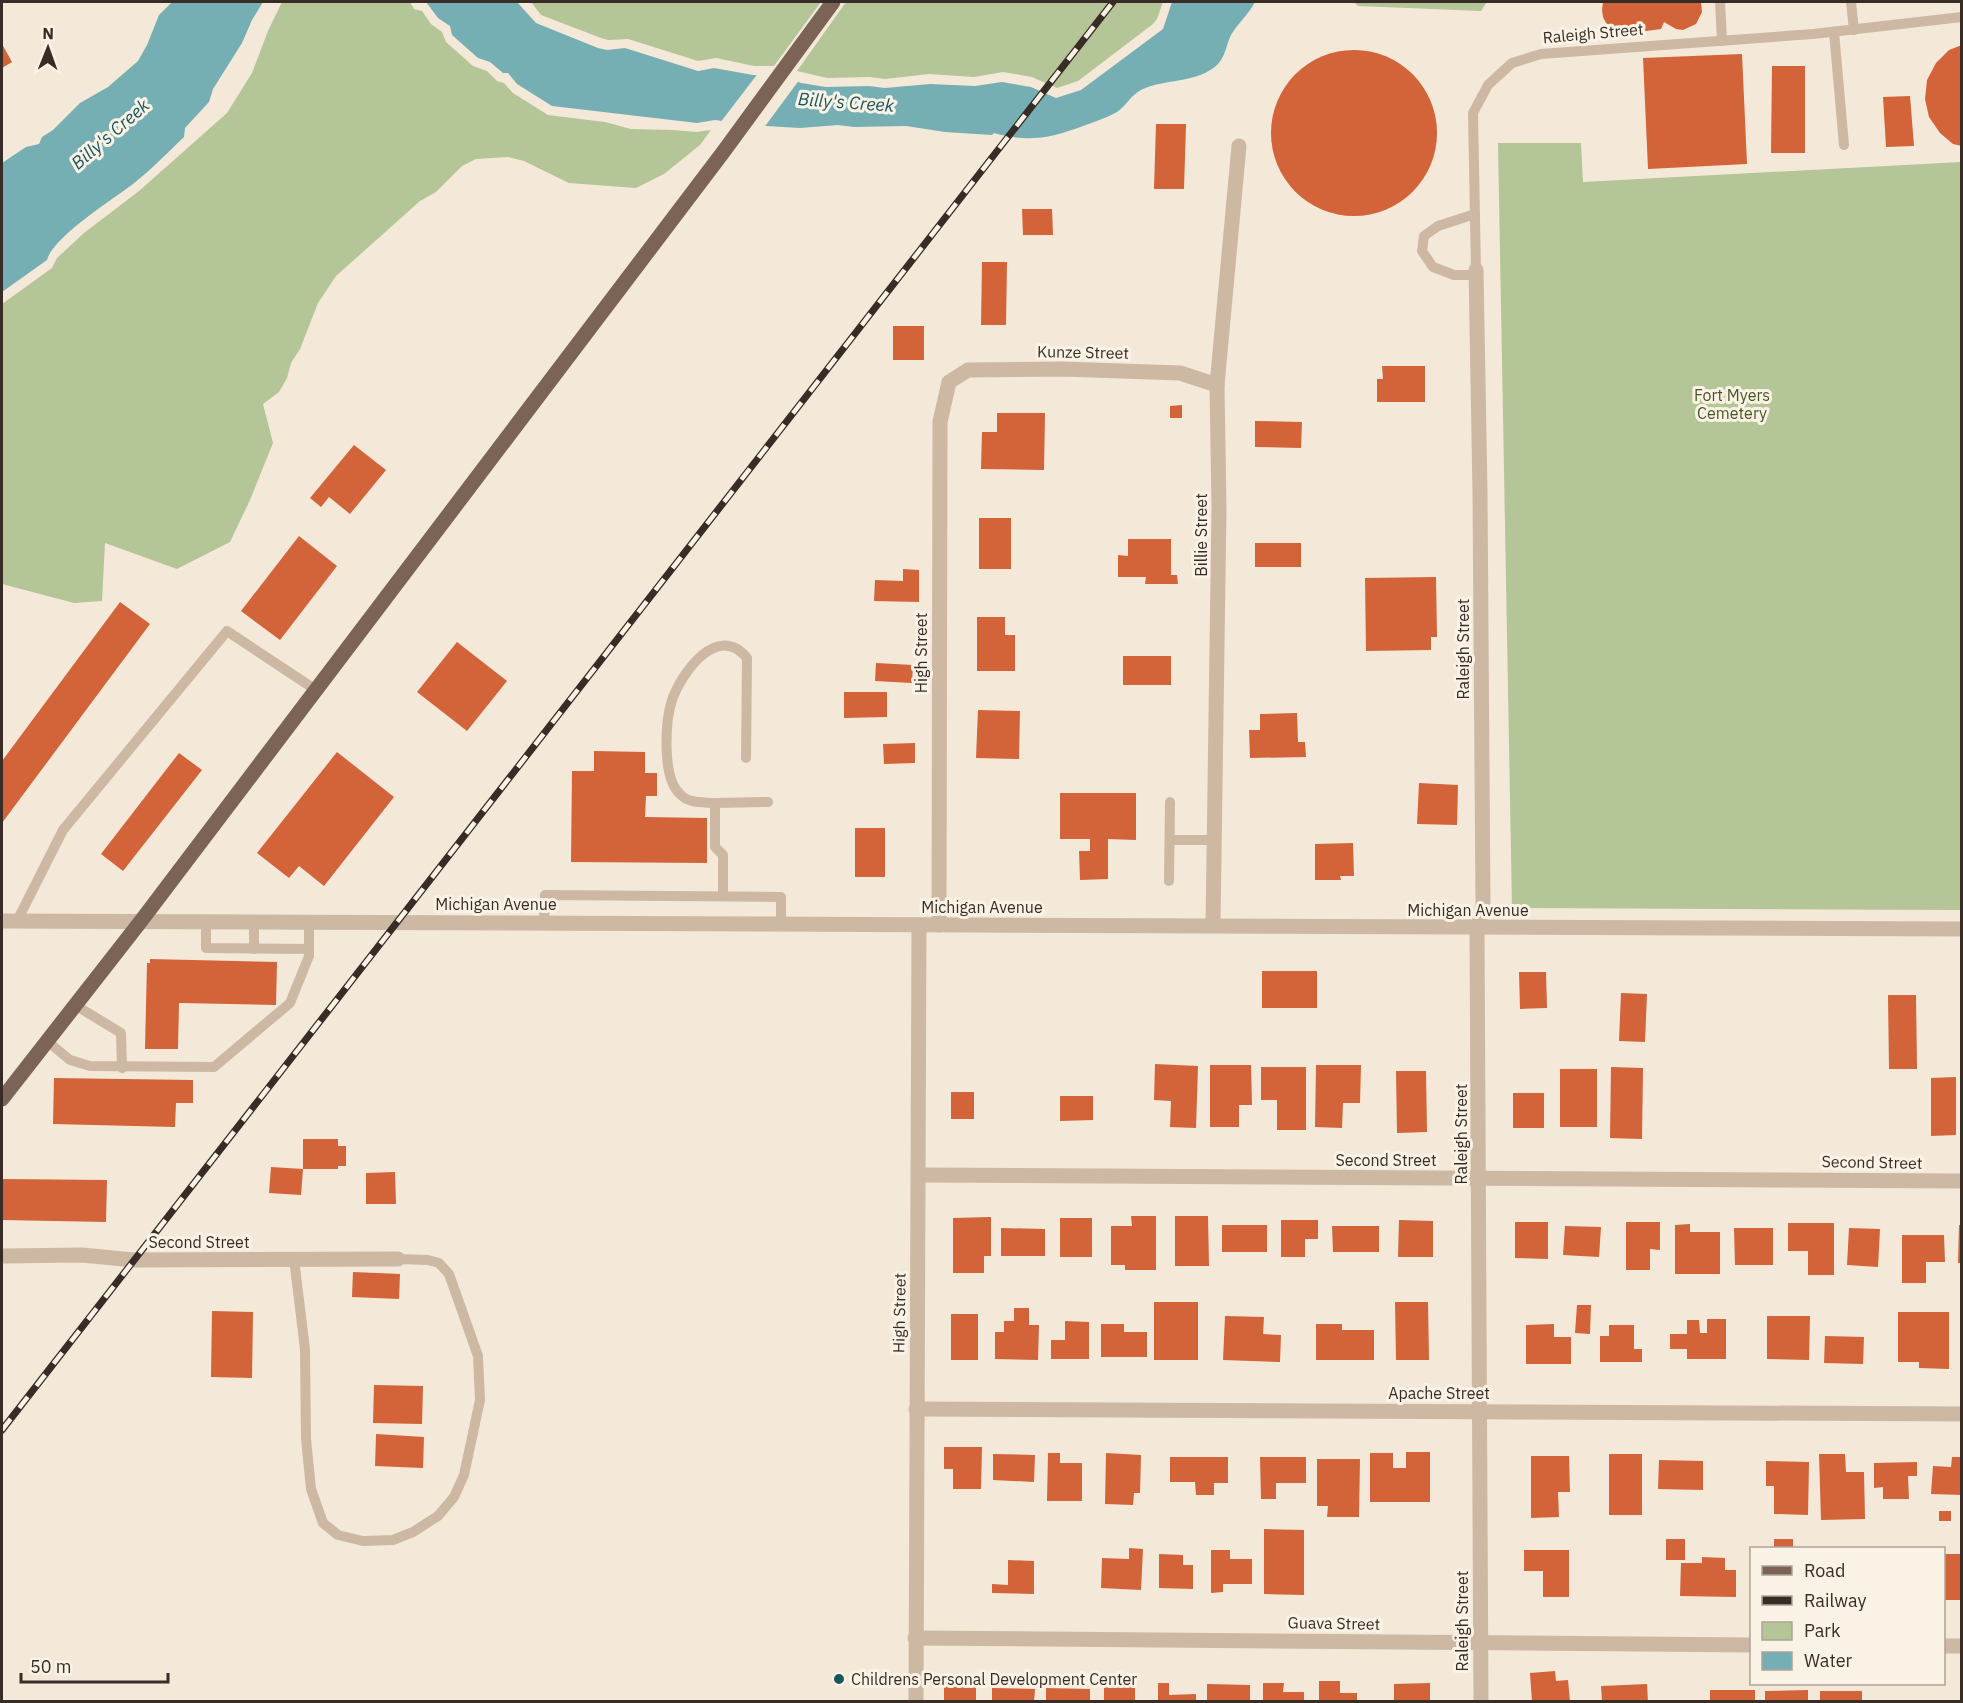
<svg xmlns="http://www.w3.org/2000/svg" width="1963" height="1703" viewBox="0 0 1963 1703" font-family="'IBM Plex Sans',sans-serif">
<rect width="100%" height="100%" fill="#f4e8d9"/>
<g fill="#b4c597">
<path d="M282 2H410L414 9 422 11 431 24 442 32 446 42 473 66 487 71 497 81 504 83 513 93 548 115 605 122 631 129 672 130 696 132 711 130 700 145 664 174 636 188 569 183 524 161 508 157 476 159 462 166 436 192 420 201 336 276 318 303 300 349 291 363 287 378 279 392 263 404 273 443 250 500 230 542 177 569 105 543 102 601 74 603 2 584V304L52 268 57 258 84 233 139 191 227 113 252 73 268 31Z"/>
<path d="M531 2H821L774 66H754L716 58 698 61 628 39 608 40 601 38 541 15Z"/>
<path d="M846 2H1163L1157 19 1153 24 1078 81 1057 88 1032 77 1003 72 974 77 929 74 885 79 869 77 827 78 797 71Z"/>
<path d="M1354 2H1487L1481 11 1358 6Z"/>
<path d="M1498 143H1581L1583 182 1961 162V910L1512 908Z"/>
</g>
<g fill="#75afb4">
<path d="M172 2H263L252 20 242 43 213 89 209 102 185 128 184 137C167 153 151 170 133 184 112 200 53 237 47 260L2 292V163L26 147 39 144 42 137 53 130 80 103 108 87 138 61 147 45 159 15Z"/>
<path d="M426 2H517L536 23 598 48 607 50 625 48 698 71 714 68 753 75 784 76 801 83 826 87 869 86 885 88 930 84 975 86 1002 82 1031 87 1056 98 1081 90 1163 29 1172 2H1255C1249 14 1238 23 1231 35 1226 45 1226 55 1218 64 1198 84 1165 78 1141 90 1131 95 1126 106 1117 112 1106 118 1094 122 1083 126 1051 138 1028 143 994 133L992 135 945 132 906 126 854 127 838 125 800 128 749 125 715 120 697 123 552 106 517 84 508 73H503L490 62 478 58 452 35 450 26 438 18Z"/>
</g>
<path fill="#f4e8d9" d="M759 72 784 73 800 79 763 129 720 123Z"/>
<g fill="#d36338">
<path d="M1603 2H1701L1702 12 1696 24 1683 30 1676 29 1664 22 1661 29 1646 31 1637 25 1625 31 1618 30 1606 23 1603 17 1602 10Z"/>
<path d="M2 44 12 62 2 68Z"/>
<path d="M1962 45V146L1953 144 1940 133 1929 117 1925 99 1927 80 1936 63 1949 50Z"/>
<circle cx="1354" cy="133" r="83"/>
<path d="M1742 54 1747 164 1648 169 1643 58Z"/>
<path d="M1772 66H1805V153H1771Z"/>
<path d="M1910 96 1914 146 1886 147 1883 97Z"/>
<path d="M1156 124H1186L1184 189H1154Z"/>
<path d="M1022 209H1052L1053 235H1023Z"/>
<path d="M982 262H1007L1006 325H981Z"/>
<rect x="893" y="326" width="31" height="34"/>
<path d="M1382 366H1425V402H1377V379H1383Z"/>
<path d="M1182 405V418H1170V406Z"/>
<path d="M997 413H1045L1044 470 981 469 982 432H997Z"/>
<path d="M1255 421 1302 422 1301 448 1255 447Z"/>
<path d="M354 445 386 470 350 514 329 497 321 507 310 498Z"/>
<rect x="979" y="518" width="32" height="51"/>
<path d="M299 536 337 566 280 640 241 611Z"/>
<path d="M1128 539H1171V575H1177L1178 584H1145L1146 577H1118V555L1128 556Z"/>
<rect x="1255" y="543" width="46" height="24"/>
<path d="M903 569 919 570V602L874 601 875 580 903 581Z"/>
<path d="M1436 577 1437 637H1431V650L1366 651 1365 578Z"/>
<path d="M120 602 150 624 2 823V761Z"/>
<path d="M977 617H1005V635H1015V671H977Z"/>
<path d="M457 642 507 681 467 731 417 692Z"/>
<rect x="1123" y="656" width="48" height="29"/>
<path d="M876 663 913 665 912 683 875 681Z"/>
<path d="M844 692H887V717L844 718Z"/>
<path d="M978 710 1020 711 1019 759 976 758Z"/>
<path d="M1297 713 1298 742H1305L1306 757 1250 758 1249 730H1260V714Z"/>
<path d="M915 743V763L884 764 883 744Z"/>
<path d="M594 751 645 752V773H657V796H646L645 817 707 818V863L571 862 572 771H594Z"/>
<path d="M337 752 394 797 324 886 299 866 289 878 257 853Z"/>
<path d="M179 753 202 770 123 871 101 854Z"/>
<path d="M1419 783 1458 785 1457 825 1417 824Z"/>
<path d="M1060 793H1136V840L1108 839V879L1080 880 1079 851H1090V839H1060Z"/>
<rect x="855" y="828" width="30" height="49"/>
<path d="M1353 843 1354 876H1340L1341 880H1315V844Z"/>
<path d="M150 959 277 962 276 1005 179 1003 178 1049H145L147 963H150Z"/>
<rect x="1262" y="971" width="55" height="37"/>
<path d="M1519 972H1546L1547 1008 1520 1009Z"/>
<path d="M1621 993 1647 994 1645 1042 1619 1041Z"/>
<path d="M1888 995H1916L1917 1069H1889Z"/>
<path d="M1155 1064 1198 1066 1196 1128 1170 1127 1171 1101 1154 1100Z"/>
<path d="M1210 1065H1251L1252 1105H1239V1127H1210Z"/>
<path d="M1316 1065H1361L1360 1103H1343L1342 1128 1315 1127Z"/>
<path d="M1261 1067H1306V1130H1277V1100H1261Z"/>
<path d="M1611 1067 1643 1068 1642 1139 1610 1138Z"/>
<rect x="1560" y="1069" width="37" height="58"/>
<path d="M1396 1071H1426L1427 1132 1397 1133Z"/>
<path d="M1956 1077V1135L1931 1136V1078Z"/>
<path d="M54 1078 193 1080V1103H176L175 1127 53 1124Z"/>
<rect x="951" y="1092" width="23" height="27"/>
<rect x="1513" y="1093" width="31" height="35"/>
<path d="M1060 1096H1093V1120L1060 1121Z"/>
<path d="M303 1139H338V1146H346V1166H338V1169H303L301 1195 269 1193 271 1167 303 1169Z"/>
<path d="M395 1172 396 1204H366V1173Z"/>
<path d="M2 1179 107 1180 106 1222 2 1220Z"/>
<path d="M1131 1216H1156V1270H1125V1265H1111V1226H1132Z"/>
<path d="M1175 1216H1208L1209 1266H1175Z"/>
<path d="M991 1217V1256H984V1273H953V1218Z"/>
<rect x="1060" y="1218" width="32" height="39"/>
<path d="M1281 1220H1318V1239H1305V1257H1281Z"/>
<path d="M1399 1220 1433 1221V1257H1398Z"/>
<path d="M1515 1222H1548V1259L1515 1258Z"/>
<path d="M1626 1222H1660V1250L1650 1249V1270H1626Z"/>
<path d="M1788 1223H1834V1275H1808V1251H1788Z"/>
<path d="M1690 1224V1232H1720V1274H1675V1225Z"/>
<rect x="1222" y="1225" width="45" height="27"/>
<path d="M1959 1225H1962V1263H1958Z"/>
<path d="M1332 1226H1379V1252H1333Z"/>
<path d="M1565 1226 1601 1227 1599 1257 1563 1255Z"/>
<path d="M1001 1228 1045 1229V1256H1001Z"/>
<path d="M1734 1228H1773V1265H1735Z"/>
<path d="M1849 1228 1880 1229 1878 1267 1847 1265Z"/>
<path d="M1902 1235H1944L1945 1262H1926V1283H1902Z"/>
<path d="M353 1272 400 1274 399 1299 352 1297Z"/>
<rect x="1154" y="1302" width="44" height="58"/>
<path d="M1395 1302H1428L1429 1360H1396Z"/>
<path d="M1577 1305H1591L1590 1334 1575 1333Z"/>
<path d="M1014 1308H1029V1325H1039L1038 1360 995 1359V1332H1004V1321H1014Z"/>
<path d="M212 1311 253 1312 252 1378 211 1377Z"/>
<path d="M1898 1312H1949V1369L1919 1368V1362H1898Z"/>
<rect x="951" y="1314" width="27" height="46"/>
<path d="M1225 1316 1264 1317 1263 1334 1281 1335 1280 1362 1223 1360Z"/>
<path d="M1767 1316H1810L1809 1360 1767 1359Z"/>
<path d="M1707 1319H1726V1359H1687V1349H1670V1334H1687V1320H1699L1700 1333H1707Z"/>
<path d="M1065 1321 1089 1322V1359H1051V1340H1065Z"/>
<path d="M1101 1324H1124V1332H1147V1357H1101Z"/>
<path d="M1316 1324H1342V1330H1374V1360H1316Z"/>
<path d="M1554 1324V1337H1571V1364H1526V1325Z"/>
<path d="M1609 1325H1634V1349H1642V1362H1600V1336H1609Z"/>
<path d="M1825 1336 1864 1337 1863 1364 1824 1363Z"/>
<path d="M374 1385 423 1386 422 1424 373 1423Z"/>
<path d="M376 1434 424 1437 423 1468 375 1466Z"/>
<path d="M944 1447H982L981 1489H953V1469H944Z"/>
<path d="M1406 1452H1430V1502H1370V1453H1393V1468H1406Z"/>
<path d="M1048 1453H1060V1463H1082V1501H1047Z"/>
<path d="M1106 1453 1141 1455 1140 1493H1134L1133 1505 1105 1504Z"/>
<path d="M993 1454 1035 1455 1034 1482 993 1480Z"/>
<rect x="1609" y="1454" width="33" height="61"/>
<path d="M1819 1454H1845L1846 1472H1864L1865 1519 1821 1520Z"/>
<path d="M1531 1456H1569L1570 1492H1558L1559 1517 1531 1518Z"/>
<path d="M1170 1457H1228V1483H1214V1495H1196L1195 1482H1170Z"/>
<path d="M1260 1457H1306V1483H1276V1499H1261Z"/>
<path d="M1952 1457H1962V1495L1931 1494 1933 1466 1951 1467Z"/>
<path d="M1317 1459H1360L1359 1517H1327L1328 1506H1317Z"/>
<path d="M1659 1460 1703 1461V1490L1658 1489Z"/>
<path d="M1766 1461 1809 1462 1808 1515 1774 1514V1486H1766Z"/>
<path d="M1917 1462V1476H1908L1909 1499H1883V1487L1874 1488V1463Z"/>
<rect x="1939" y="1511" width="12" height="10"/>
<path d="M1264 1529 1304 1530V1595L1264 1594Z"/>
<rect x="1666" y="1539" width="19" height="21"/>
<rect x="1774" y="1539" width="19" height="9"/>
<path d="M1129 1548 1143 1549 1141 1590 1101 1588 1102 1558 1129 1559Z"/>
<path d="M1211 1550H1230V1559H1252V1584H1223V1592L1211 1593Z"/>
<path d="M1524 1550H1569V1597H1543V1571H1524Z"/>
<path d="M1159 1554 1183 1555V1565H1193V1589L1159 1588Z"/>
<rect x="1944" y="1554" width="18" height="46"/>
<path d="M1702 1557 1725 1558V1570H1736V1597L1680 1596 1681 1563H1702Z"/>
<path d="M1008 1560 1034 1561V1594L992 1593V1584L1008 1585Z"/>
<path d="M1555 1671 1556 1681 1568 1680 1570 1702H1532L1530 1673Z"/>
<path d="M1319 1681H1340V1693H1357V1702H1319Z"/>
<rect x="1104" y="1682" width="31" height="20"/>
<rect x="944" y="1683" width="32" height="19"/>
<path d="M1158 1683H1169V1695L1196 1694V1702H1158Z"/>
<path d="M1263 1683H1284L1283 1692H1304V1702H1263Z"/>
<path d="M1430 1683V1702H1394V1684Z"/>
<path d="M1207 1684 1250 1685V1702H1207Z"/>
<path d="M1647 1684 1648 1702H1602L1601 1686Z"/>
<path d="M992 1688 1035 1689 1034 1702H992Z"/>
<path d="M1046 1688 1090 1689V1702H1046Z"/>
<rect x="1710" y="1690" width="45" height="12"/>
<path d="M1808 1690V1702H1765V1691Z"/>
<rect x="1820" y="1691" width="42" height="11"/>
</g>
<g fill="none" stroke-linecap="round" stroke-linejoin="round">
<g stroke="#cdb8a4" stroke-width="10">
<path d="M1720 2 1722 41"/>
<path d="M1851 2 1854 30"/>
<path d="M1834 32 1844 145"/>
<path d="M1475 214 1438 226 1424 236 1422 251 1433 267 1454 275H1476"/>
<path d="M1476 270 1473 113 1488 85 1512 63 1541 54 1813 34 1962 17"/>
<path d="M715 803 768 802"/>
<path d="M1170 840H1215"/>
<path d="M1169 881 1170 802"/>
<path d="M723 896V855L715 847V803C703 802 689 804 680 794 662 778 665 722 672 700 682 672 718 622 747 658L746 758"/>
<path d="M17 921 63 830 227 631 316 690"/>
<path d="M206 921V948L309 949"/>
<path d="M254 921V949"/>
<path d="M544 922 545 895 781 897V924"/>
<path d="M75 1005 121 1033 122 1068"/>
<path d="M47 1041 70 1060 90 1066 214 1067 290 1003 309 956V922"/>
<path d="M294 1259 305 1349 306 1439 311 1489 323 1523 338 1535 363 1541 393 1540 413 1532 438 1516 454 1497 464 1475 480 1400 478 1356 449 1274 439 1263 428 1260 398 1259"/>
</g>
<g stroke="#cdb8a4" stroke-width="15">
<path d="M1476 270 1480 493 1483 906 1477 928 1481 1702"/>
<path d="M939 925 940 422 949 382 968 370 1062 369 1180 373 1217 385"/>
<path d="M1213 925 1219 508 1217 385 1239 146"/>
<path d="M919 1175 1962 1181"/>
<path d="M2 1256 82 1255 134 1260 398 1259"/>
<path d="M916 1409 1962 1414"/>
<path d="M915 1638 1752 1645"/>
<path d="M1944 1646H1962"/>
<path d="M916 1702 919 925"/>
</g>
<path stroke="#cdb8a4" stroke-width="15" d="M2 921 1962 929"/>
<path stroke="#7b6455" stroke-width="15" d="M2 1099 141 921 724 151 833 2"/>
<defs>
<path id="rail" d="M2 1430 1113 2"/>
</defs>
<use href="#rail" stroke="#382c26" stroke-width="7"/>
<use href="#rail" stroke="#fbf2e6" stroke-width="4.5" stroke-dasharray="14" stroke-linecap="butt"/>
</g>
<circle fill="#17575e" stroke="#fbf2e6" stroke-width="2" cx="839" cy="1679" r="6"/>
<g text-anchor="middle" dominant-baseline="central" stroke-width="6" stroke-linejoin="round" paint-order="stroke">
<g font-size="16" fill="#382c26" stroke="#fbf2e6">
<text transform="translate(1593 33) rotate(-5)">Raleigh Street</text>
<text transform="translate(1083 352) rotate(1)">Kunze Street</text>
<text transform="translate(1201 535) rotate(-90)">Billie Street</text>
<text transform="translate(1463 649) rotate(-90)">Raleigh Street</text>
<text transform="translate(921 653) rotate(-90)">High Street</text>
<text x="496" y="904">Michigan Avenue</text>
<text x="982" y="907">Michigan Avenue</text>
<text x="1468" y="910">Michigan Avenue</text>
<text transform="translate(1461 1134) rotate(-90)">Raleigh Street</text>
<text x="1386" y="1160">Second Street</text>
<text transform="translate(1872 1162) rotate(1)">Second Street</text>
<text x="199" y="1242">Second Street</text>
<text transform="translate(899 1313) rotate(-89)">High Street</text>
<text x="1439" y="1393">Apache Street</text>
<text transform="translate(1462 1621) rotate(-90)">Raleigh Street</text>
<text transform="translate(1334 1623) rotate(1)">Guava Street</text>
</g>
<g font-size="16" fill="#455927" stroke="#fbf2e6">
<text x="1732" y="395">Fort Myers<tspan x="1732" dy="18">Cemetery</tspan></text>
</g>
<g font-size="16" fill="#382c26" stroke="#fbf2e6" text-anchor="start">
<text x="851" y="1679">Childrens Personal Development Center</text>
</g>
<g font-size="18" font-style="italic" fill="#17575e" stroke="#fbf2e6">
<text transform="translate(846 102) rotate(4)">Billy's Creek</text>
<text transform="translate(110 134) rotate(-41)">Billy's Creek</text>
</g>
</g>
<rect width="1963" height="1703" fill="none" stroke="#382c26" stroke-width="6"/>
<rect x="1750" y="1547" width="195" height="138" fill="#fbf2e6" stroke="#ada399" stroke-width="1.5"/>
<rect x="1762" y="1566" width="30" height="9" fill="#7b6455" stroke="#ada399" stroke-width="1.5"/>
<text x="1804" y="1577" font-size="18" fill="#382c26">Road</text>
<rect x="1762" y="1596" width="30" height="9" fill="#382c26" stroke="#ada399" stroke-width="1.5"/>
<text x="1804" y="1607" font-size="18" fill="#382c26">Railway</text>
<rect x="1762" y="1622" width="30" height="18" fill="#b4c597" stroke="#ada399" stroke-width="1.5"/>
<text x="1804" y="1637" font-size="18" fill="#382c26">Park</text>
<rect x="1762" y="1652" width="30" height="18" fill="#75afb4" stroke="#ada399" stroke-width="1.5"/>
<text x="1804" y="1667" font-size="18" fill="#382c26">Water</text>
<g transform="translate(48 48) rotate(1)" stroke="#fbf2e6" stroke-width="4.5" paint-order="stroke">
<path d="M0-4.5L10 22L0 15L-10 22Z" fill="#382c26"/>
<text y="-9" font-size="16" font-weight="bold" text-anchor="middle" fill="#382c26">N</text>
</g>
<path d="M21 1673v9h147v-9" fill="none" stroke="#382c26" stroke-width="3"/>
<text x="30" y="1673" font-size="18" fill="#382c26" stroke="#fbf2e6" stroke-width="4.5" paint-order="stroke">50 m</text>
</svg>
